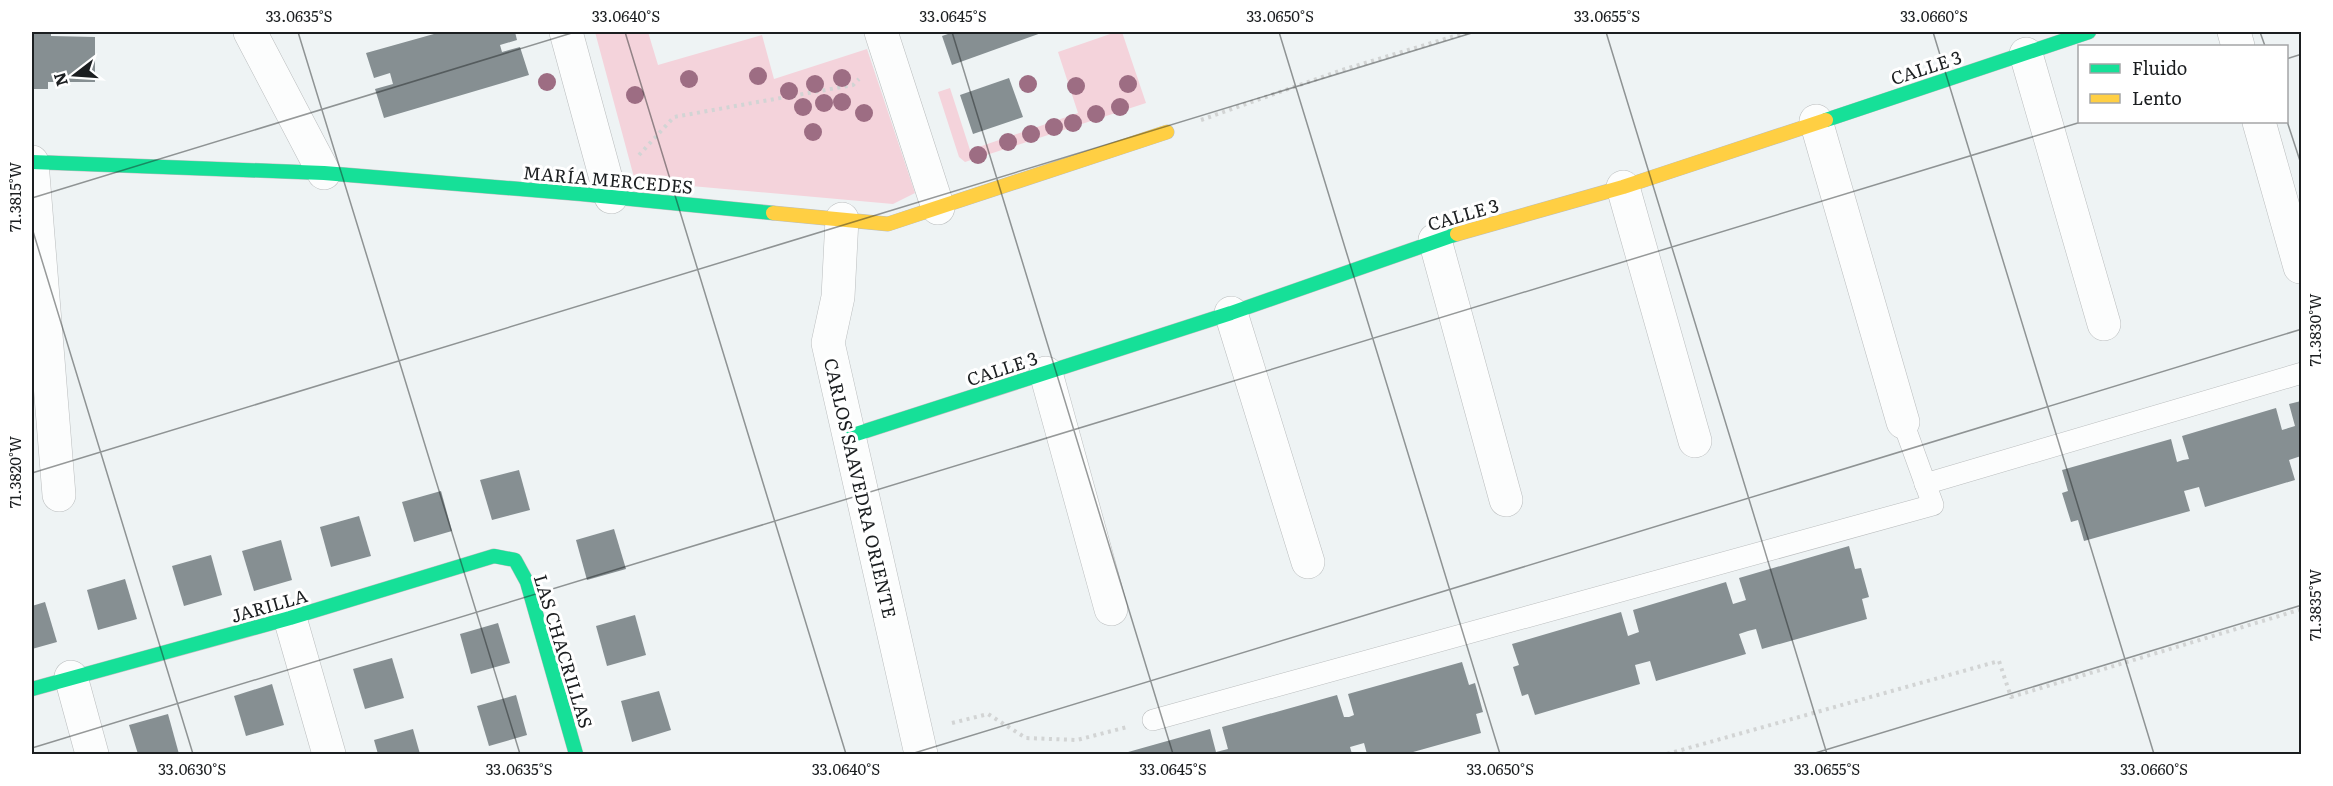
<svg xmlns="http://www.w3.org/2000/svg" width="2333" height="786" viewBox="0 0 2333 786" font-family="Literata,serif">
<rect width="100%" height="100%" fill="#eef3f4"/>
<g fill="#f4d3db">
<path d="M595 32H648L658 65 762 35 774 79 867 49 915 193 893 204 635 181Z"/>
<path d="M1116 32H1122L1146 103 965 162 959 157 938 92 950 88 970 150 1078 113 1058 52Z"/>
</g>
<g fill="#868f92">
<path d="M32 32H51V36L95 37V82H48V89H32Z"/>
<path d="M441 32H515L517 40 500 45 502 52 520 47 529 75 384 118 375 89 393 84 390 73 374 78 366 53Z"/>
<path d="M954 32H1044L952 65 942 36Z"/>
<path d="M1009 78 1023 117 973 134 960 95Z"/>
<path d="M2301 401V456L2289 460 2295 480 2205 507 2199 487 2184 491 2190 511 2084 541 2078 520 2071 522 2062 493 2068 491 2062 470 2171 439 2177 462 2183 460 2189 459 2182 436 2276 408 2282 430 2295 426 2289 404Z"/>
<path d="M519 470 530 510 492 520 480 480Z"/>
<path d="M441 491 452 531 414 542 402 502Z"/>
<path d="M359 516 371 556 331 567 320 527Z"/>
<path d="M614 529 626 569 587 580 576 540Z"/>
<path d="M281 540 292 580 254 591 242 551Z"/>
<path d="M1849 546 1855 569 1861 568 1869 597 1862 599 1867 619 1762 649 1756 629 1748 631 1739 634 1746 654 1656 681 1650 661 1635 665 1640 684 1535 715 1528 694 1522 696 1513 667 1519 665 1512 644 1621 612 1628 636 1639 632 1633 610 1726 582 1733 604 1746 600 1739 578Z"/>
<path d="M211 555 222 595 184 606 172 566Z"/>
<path d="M125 579 137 619 98 630 87 590Z"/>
<path d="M45 602 57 642 32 649V606Z"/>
<path d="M635 615 646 655 607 666 596 626Z"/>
<path d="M498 623 510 663 471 674 460 634Z"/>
<path d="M392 658 404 698 365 709 353 669Z"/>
<path d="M1462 662 1469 685 1475 683 1483 712 1476 714 1481 733 1406 754H1367L1364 743 1350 747 1352 754H1121L1210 729 1216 752 1228 749 1222 727 1337 695 1344 717H1349L1354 715 1348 694Z"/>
<path d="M272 684 284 725 246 736 234 696Z"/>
<path d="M659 691 671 730 632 742 621 701Z"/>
<path d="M516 695 527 735 489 746 477 706Z"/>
<path d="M168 714 179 754H138L129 725Z"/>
<path d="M413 729 420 754H378L374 740Z"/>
</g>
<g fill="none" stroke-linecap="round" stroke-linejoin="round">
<defs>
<g id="lane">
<path d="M1925 484 2302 373"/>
<path d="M1153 720 1933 505 1903 422"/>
</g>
<g id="street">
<path d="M250 32 324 173"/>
<path d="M566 32 611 197"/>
<path d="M881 32 938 208"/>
<path d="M2234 32 2238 46"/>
<path d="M2026 54 2104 324"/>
<path d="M1816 121 1903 422"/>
<path d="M2259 122 2300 267"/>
<path d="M32 162 59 495"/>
<path d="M1623 187 1695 441"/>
<path d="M842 219 838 297 828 343 921 754"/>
<path d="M1435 240 1506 500"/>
<path d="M1231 313 1308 562"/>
<path d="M1046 373 1111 609"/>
<path d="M290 618 329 754"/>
<path d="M71 677 92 754"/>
</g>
<g id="fast">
<path d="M1826 120 2089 32"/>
<path d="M32 162 324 173 581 194 773 213"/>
<path d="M850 436 1231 313 1457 234"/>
<path d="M32 689 290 618 494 556 515 560 527 582 576 754"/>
</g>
<g id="slow">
<path d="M773 213 888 224 1167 132"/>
<path d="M1457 234 1623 187 1826 120"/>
</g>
</defs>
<use href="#lane" stroke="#babdbe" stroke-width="22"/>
<use href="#street" stroke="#babdbe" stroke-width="34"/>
<use href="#fast" stroke="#babdbe" stroke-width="15"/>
<use href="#slow" stroke="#babdbe" stroke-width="15"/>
<g stroke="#d2d4d4" stroke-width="4" stroke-dasharray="3 4.5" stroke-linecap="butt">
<path d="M1201 120 1342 70 1468 32"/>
<path d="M639 155 674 117 853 85 859 79"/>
<path d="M952 723 988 714 1026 738 1077 740 1127 727"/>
<path d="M1667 754 1999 661 2011 697 2302 609"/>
</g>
<use href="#lane" stroke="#fcfdfd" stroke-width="21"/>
<use href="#street" stroke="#fcfdfd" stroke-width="33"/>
<use href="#fast" stroke="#16e098" stroke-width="14"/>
<use href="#slow" stroke="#ffcf43" stroke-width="14"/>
</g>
<g fill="#9d6d83">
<circle cx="758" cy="76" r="9"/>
<circle cx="842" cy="78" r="9"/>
<circle cx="689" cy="79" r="9"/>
<circle cx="547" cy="82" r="9"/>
<circle cx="815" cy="84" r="9"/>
<circle cx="1028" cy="84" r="9"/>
<circle cx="1128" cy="84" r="9"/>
<circle cx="1076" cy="86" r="9"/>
<circle cx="789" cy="91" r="9"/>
<circle cx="635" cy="95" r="9"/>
<circle cx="842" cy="102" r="9"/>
<circle cx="824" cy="103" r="9"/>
<circle cx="803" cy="107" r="9"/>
<circle cx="1120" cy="107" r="9"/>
<circle cx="864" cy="113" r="9"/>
<circle cx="1096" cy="114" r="9"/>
<circle cx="1073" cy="123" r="9"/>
<circle cx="1054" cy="127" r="9"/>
<circle cx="813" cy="132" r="9"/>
<circle cx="1031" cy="134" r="9"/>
<circle cx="1008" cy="142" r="9"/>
<circle cx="978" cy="155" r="9"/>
</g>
<path fill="none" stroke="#1b1e20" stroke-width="1.5" stroke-opacity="0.45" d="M298 32 520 754M625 32 846 754M952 32 1173 754M1279 32 1500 754M1606 32 1827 754M1933 32 2154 754M2260 32 2265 46M2286 59 2302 54M2286 118 2302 167M32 198 575 32M32 228 193 754M32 473 1475 32M32 748 2081 122M911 754 2302 329M1812 754 2302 605"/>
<g text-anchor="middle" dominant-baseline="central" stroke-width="6" stroke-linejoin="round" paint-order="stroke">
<g font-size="18" fill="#1b1e20" stroke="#fff">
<text transform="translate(1926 67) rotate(-18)">CALLE 3</text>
<text transform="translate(608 179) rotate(5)">MARÍA MERCEDES</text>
<text transform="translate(1463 214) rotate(-16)">CALLE 3</text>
<text transform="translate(1002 368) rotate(-18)">CALLE 3</text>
<text transform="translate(861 488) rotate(77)">CARLOS SAAVEDRA ORIENTE</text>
<text transform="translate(269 605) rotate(-16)">JARILLA</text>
<text transform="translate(564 651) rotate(73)">LAS CHACRILLAS</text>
</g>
</g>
<rect width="2333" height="786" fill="none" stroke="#ffffff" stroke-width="66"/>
<rect x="2078" y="45" width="210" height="78" fill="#ffffff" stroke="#a4a5a6" stroke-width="1.5"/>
<rect x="2090" y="64" width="30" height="9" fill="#16e098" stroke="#a4a5a6" stroke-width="1.5"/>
<text x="2132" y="75" font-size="18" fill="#1b1e20">Fluido</text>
<rect x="2090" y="94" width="30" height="9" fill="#ffcf43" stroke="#a4a5a6" stroke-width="1.5"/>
<text x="2132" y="105" font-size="18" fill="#1b1e20">Lento</text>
<g transform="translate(75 75) rotate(253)" stroke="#ffffff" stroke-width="4.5" paint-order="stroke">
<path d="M0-4.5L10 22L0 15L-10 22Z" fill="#1b1e20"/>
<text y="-9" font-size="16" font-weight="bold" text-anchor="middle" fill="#1b1e20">N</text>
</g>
<rect x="33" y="33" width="2267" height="720" fill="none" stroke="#1b1e20" stroke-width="2"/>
<g font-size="15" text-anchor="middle" fill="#1b1e20">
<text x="299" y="22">33.0635°S</text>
<text x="626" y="22">33.0640°S</text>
<text x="953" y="22">33.0645°S</text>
<text x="1280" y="22">33.0650°S</text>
<text x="1607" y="22">33.0655°S</text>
<text x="1934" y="22">33.0660°S</text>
<text transform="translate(16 197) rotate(-90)" y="5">71.3815°W</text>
<text transform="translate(2316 330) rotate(-90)" y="5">71.3830°W</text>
<text transform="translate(16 472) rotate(-90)" y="5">71.3820°W</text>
<text transform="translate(2316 605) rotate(-90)" y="5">71.3835°W</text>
<text x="192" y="775">33.0630°S</text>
<text x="519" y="775">33.0635°S</text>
<text x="846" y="775">33.0640°S</text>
<text x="1173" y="775">33.0645°S</text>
<text x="1500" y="775">33.0650°S</text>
<text x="1827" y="775">33.0655°S</text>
<text x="2154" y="775">33.0660°S</text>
</g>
</svg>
